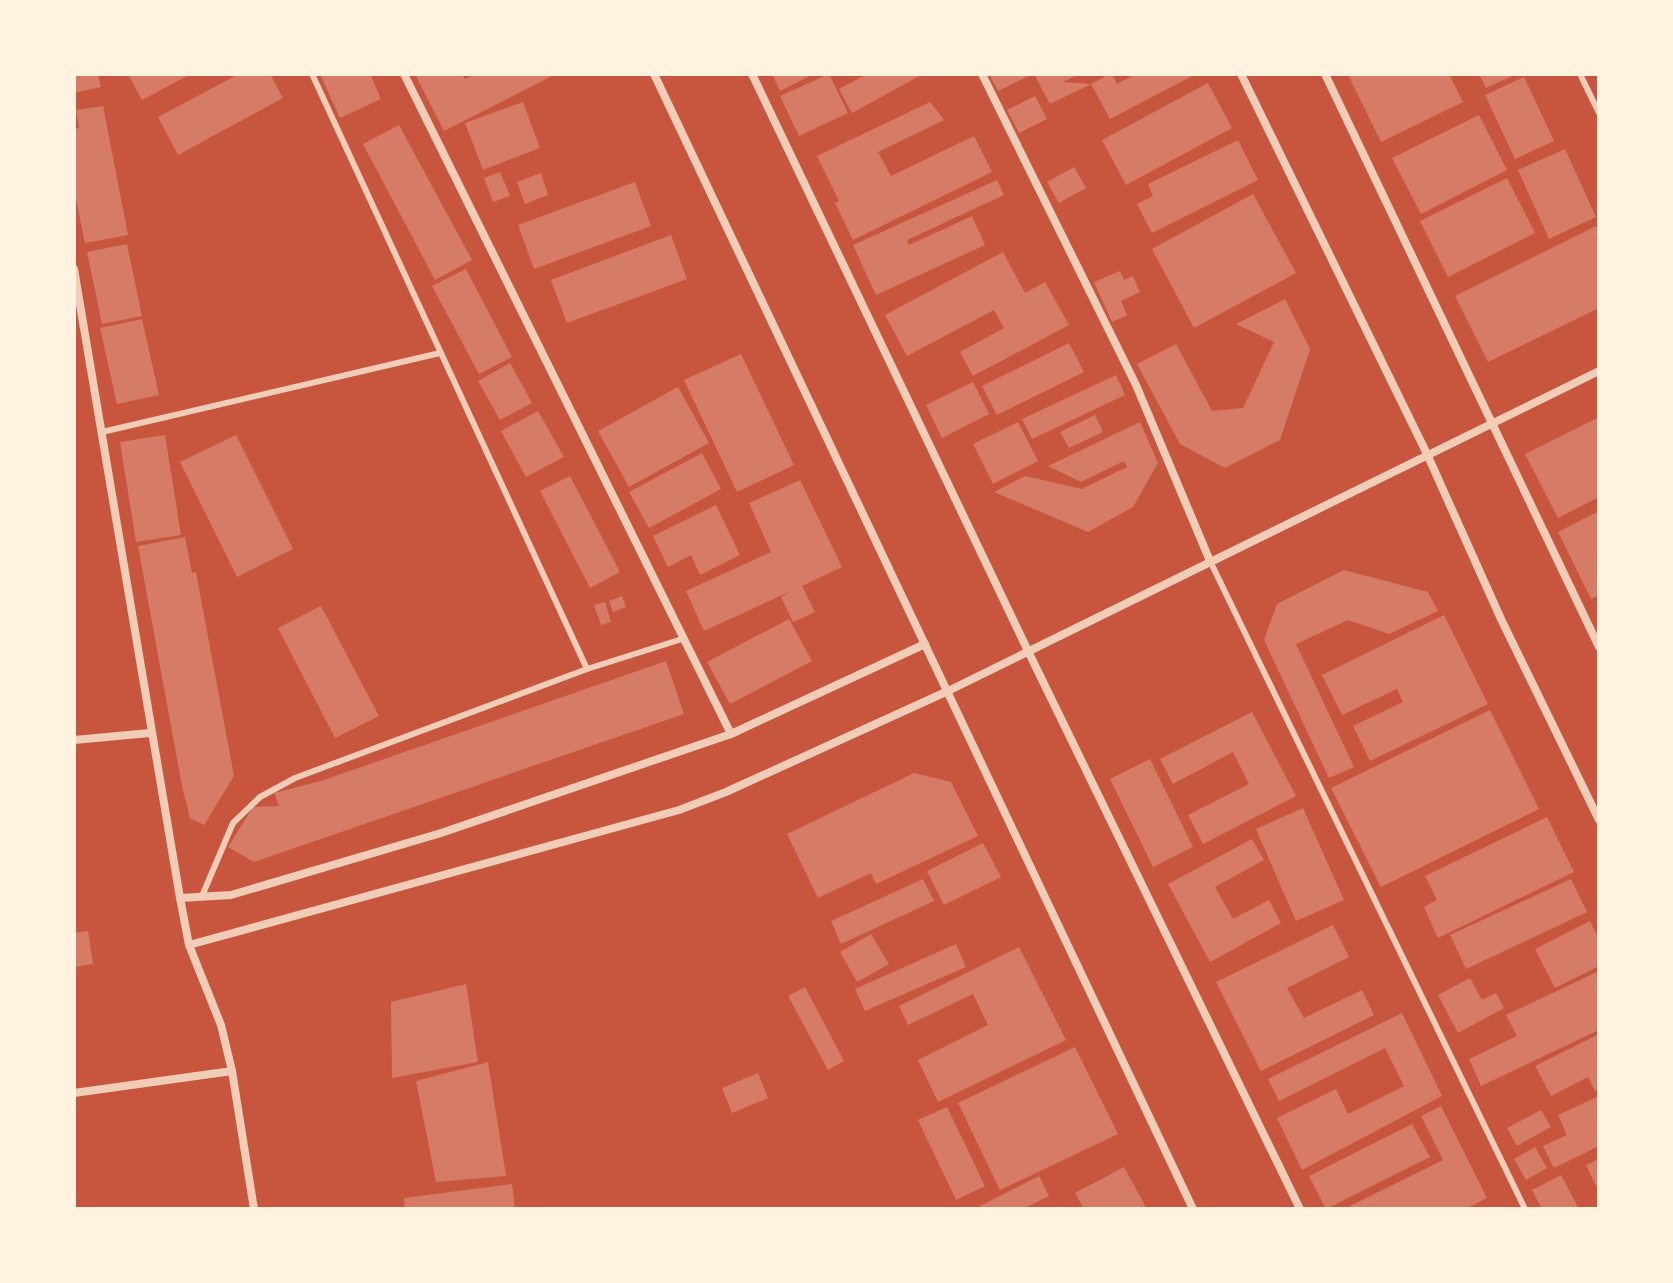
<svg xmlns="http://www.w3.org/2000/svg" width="1673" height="1283" viewBox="0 0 1673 1283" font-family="'Exo 2',sans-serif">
<rect width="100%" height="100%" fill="#c8553d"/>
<g fill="#d67c66">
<path d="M74 74H98L101 87 74 93Z"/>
<path d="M128 74H191L142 100Z"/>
<path d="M239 74H270L283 98 178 155 158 117Z"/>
<path d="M320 74H370L381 99 340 118Z"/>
<path d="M415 74H462L465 79 475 74H556L444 131Z"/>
<path d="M772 74H814L780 91Z"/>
<path d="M829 74 848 113 799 136 780 96Z"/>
<path d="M867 74H923L852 113 839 89Z"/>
<path d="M989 74H1033L998 91Z"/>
<path d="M1034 74H1079L1063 82 1091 84 1106 76 1105 74H1112L1117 84 1136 74H1196L1110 119 1091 84 1050 104Z"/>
<path d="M1354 74H1449L1463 102 1381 142 1349 77Z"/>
<path d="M1479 74H1517L1486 88Z"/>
<path d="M1524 77 1554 141 1515 159 1485 95Z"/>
<path d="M1208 83 1232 128 1126 185 1102 140Z"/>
<path d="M1035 96 1047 119 1019 133 1007 110Z"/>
<path d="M523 102 540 148 483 170 465 123Z"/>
<path d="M930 102 944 120 878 152 891 176 974 136 992 172 853 240 835 203 839 201 817 156Z"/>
<path d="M103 106 128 235 85 243 74 190V129L79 128 76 110Z"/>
<path d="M1479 115 1507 170 1421 214 1392 158Z"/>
<path d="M399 125 472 260 435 280 363 144Z"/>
<path d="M1238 140 1258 180 1152 233 1137 204 1153 196 1148 184Z"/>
<path d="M1565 149 1596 217 1549 239 1518 170Z"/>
<path d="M1074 167 1086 188 1059 203 1047 182Z"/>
<path d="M500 172 510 196 493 202 484 178Z"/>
<path d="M541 173 548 195 525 204 517 182Z"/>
<path d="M1507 178 1535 233 1448 277 1420 221Z"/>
<path d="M997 180 1004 195 907 240 909 245 972 216 985 245 876 295 853 245Z"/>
<path d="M635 182 651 226 534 269 518 225Z"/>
<path d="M1253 194 1296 273 1194 328 1152 249Z"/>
<path d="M1596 226 1599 232V308L1488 362 1455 296Z"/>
<path d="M671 235 687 279 567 323 551 280Z"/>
<path d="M127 244 142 316 102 324 87 252Z"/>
<path d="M1003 252 1025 293 1045 282 1069 325 973 376 960 352 1004 328 994 310 907 356 885 315Z"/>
<path d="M466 269 512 357 479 374 432 286Z"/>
<path d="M1120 271 1124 280 1133 276 1140 292 1121 301 1127 315 1112 322 1094 282Z"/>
<path d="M1285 299 1310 349 1280 440 1225 468 1180 444 1137 364 1176 344 1212 411 1243 408 1274 342 1236 324Z"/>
<path d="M142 319 159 395 117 404 100 328Z"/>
<path d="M1069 343 1084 372 997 415 982 386Z"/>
<path d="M741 354 794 465 737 492 684 380Z"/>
<path d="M510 363 532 403 500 420 478 381Z"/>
<path d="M1116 375 1125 395 1032 439 1022 419Z"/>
<path d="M973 382 989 414 942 438 926 405Z"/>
<path d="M678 387 709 443 629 487 598 431Z"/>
<path d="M538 411 564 457 526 477 501 431Z"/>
<path d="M1095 415 1103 432 1069 448 1060 432Z"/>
<path d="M1599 417V497L1558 518 1525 454Z"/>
<path d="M1018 422 1038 461 993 484 973 444Z"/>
<path d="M1140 422 1158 463 1133 507 1088 532 994 492 1025 476 1082 489 1127 467 1124 461 1081 482 1048 466Z"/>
<path d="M165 435 181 535 136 542 120 442Z"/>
<path d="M236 435 293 549 237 577 180 462Z"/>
<path d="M702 453 721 489 649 528 629 492Z"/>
<path d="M570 476 620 572 590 588 540 491Z"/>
<path d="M800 480 842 567 802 586 815 612 793 622 781 597 791 591 704 631 686 591 771 552 749 503Z"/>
<path d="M716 505 740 555 700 575 691 555 668 567 653 536Z"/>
<path d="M1599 511V595L1591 599 1558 532Z"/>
<path d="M185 537 192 573 196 572 234 776 204 825 190 818 182 786 138 546Z"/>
<path d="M1344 570 1428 592 1438 611 1389 634 1348 620 1296 644 1354 767 1329 778 1264 640 1277 604Z"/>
<path d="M622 596 626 607 613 612 609 601Z"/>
<path d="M605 602 611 622 601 625 594 605Z"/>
<path d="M321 606 379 716 335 738 278 628Z"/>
<path d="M1444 615 1488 704 1370 761 1353 726 1403 702 1397 689 1342 715 1322 675Z"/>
<path d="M789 619 812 661 730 704 707 662Z"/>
<path d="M666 661 684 714 254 862 228 847 253 807 279 806 274 793 321 781Z"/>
<path d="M1490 710 1539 809 1381 887 1331 788Z"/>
<path d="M1252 712 1296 796 1203 844 1188 815 1249 784 1233 752 1173 784 1160 759Z"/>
<path d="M1150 759 1193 847 1153 867 1110 779Z"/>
<path d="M914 773 951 782 978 836 876 884 871 873 818 898 787 834Z"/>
<path d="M1303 808 1344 900 1296 921 1256 829Z"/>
<path d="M1547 817 1574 872 1438 938 1424 907 1437 900 1425 876Z"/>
<path d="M1252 839 1264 860 1215 887 1233 919 1269 900 1281 923 1210 962 1168 884Z"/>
<path d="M983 843 1001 877 944 905 927 871Z"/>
<path d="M923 879 934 901 841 944 831 921Z"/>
<path d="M1571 879 1587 912 1466 969 1450 935Z"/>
<path d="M1590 921 1599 939V966L1555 988 1535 949Z"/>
<path d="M1333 925 1349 957 1287 988 1304 1018 1362 990 1374 1015 1261 1071 1216 982Z"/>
<path d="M88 931 93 964 74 967V933Z"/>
<path d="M871 934 889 964 857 982 840 952Z"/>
<path d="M956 944 966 967 865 1011 855 989Z"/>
<path d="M1019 947 1066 1040 938 1102 918 1060 988 1025 973 994 908 1025 899 1006Z"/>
<path d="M1599 971V1030L1481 1086 1469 1059 1517 1036 1506 1015Z"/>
<path d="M1470 978 1482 1000 1496 993 1504 1008 1458 1033 1438 995Z"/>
<path d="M466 984 478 1062 392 1078 391 1002Z"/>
<path d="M805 987 844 1061 828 1070 788 996Z"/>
<path d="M1402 1013 1442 1096 1302 1170 1277 1118 1336 1089 1348 1114 1404 1086 1385 1048 1279 1101 1268 1079Z"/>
<path d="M1599 1034V1089L1595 1091 1588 1077 1551 1096 1535 1066Z"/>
<path d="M1075 1047 1118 1134 1000 1190 958 1103Z"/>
<path d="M488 1062 506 1176 436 1182 416 1081Z"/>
<path d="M758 1073 768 1098 732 1113 722 1088Z"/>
<path d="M1599 1096V1146L1554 1168 1543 1146 1567 1135 1558 1115Z"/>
<path d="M1441 1106 1487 1198 1465 1209H1344L1443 1160 1421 1116Z"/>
<path d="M947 1107 985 1186 956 1200 918 1120Z"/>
<path d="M1541 1110 1551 1127 1517 1146 1507 1128Z"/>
<path d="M1412 1124 1430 1157 1326 1209 1309 1176Z"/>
<path d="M1535 1147 1547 1168 1526 1180 1514 1159Z"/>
<path d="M1599 1159V1192L1586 1165Z"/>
<path d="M1124 1167 1147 1209H1084L1075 1193Z"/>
<path d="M1561 1175 1579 1209H1542L1532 1190Z"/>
<path d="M1039 1176 1049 1196 1023 1209H974Z"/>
<path d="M512 1184 515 1209H405L404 1198Z"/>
</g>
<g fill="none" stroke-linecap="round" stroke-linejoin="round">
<g stroke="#f1ccb7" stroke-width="6">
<path d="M312 74 587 669"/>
<path d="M1580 74 1599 113"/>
<path d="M102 432 440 353"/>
<path d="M1210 561 1525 1209"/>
<path d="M202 896 233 823 260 797 295 778 587 669 682 639"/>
</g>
<g stroke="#f1ccb7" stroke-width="8">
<path d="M404 74 731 734"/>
<path d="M654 74 1193 1209"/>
<path d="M752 74 1028 651 1300 1209"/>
<path d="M982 74 1136 385 1210 561"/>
<path d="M1241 74 1427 454 1501 619 1599 820"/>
<path d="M1325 74 1599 647"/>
<path d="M74 269 180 898 189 945 221 1025 232 1071 254 1209"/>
<path d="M74 740 150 733"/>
<path d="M180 898 231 895 441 833 731 734 925 644"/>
<path d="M189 945 679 810 726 792 948 691 1599 371"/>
<path d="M74 1093 232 1071"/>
</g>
</g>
<rect width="1673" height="1283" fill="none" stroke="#fff3e0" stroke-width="152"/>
</svg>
